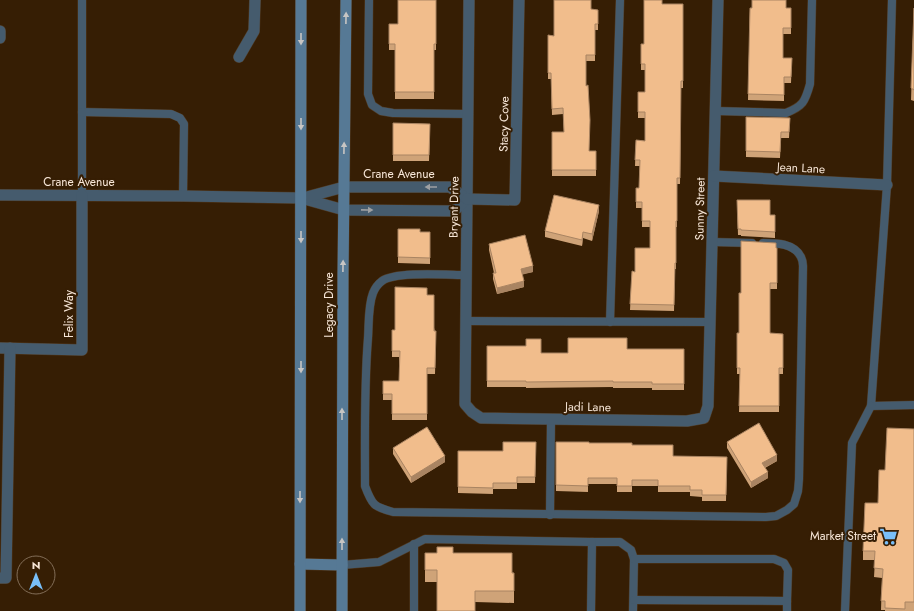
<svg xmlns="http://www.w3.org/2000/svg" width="914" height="611" viewBox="0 0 914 611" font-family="Jost,sans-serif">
<rect width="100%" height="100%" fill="#361e04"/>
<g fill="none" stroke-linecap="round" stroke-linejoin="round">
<defs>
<g id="service">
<path d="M82 0V195"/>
<path d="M369 0 368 94 372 105 381 111 393 113 468 114"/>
<path d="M892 0 887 185 871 406 914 405"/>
<path d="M716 111 786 113C803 106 805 102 810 84L812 0"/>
<path d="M82 112 171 114 180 118 184 124 183 196"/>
<path d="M712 242 752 243"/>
<path d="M466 275C448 275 396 271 382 281 378 284 375 288 373 293 368 306 369 323 368 338 364 387 365 437 365 486 372 505 374 507 393 512L766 517 776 516 787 510 794 504 798 491 799 479 803 266C803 263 802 259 801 257 794 243 776 243 763 243"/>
<path d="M466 321 710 322"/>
<path d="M610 322 620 0"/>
<path d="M550 515 551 419"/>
<path d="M592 542H620L631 550 634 559 633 611"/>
<path d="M414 544V611"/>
<path d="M634 559H774L784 563 788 570 787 601"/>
<path d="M342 565 379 562 425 539 592 542 591 611"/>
<path d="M634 600 787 601V611"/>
<path d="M845 611 852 443 871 406"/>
</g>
<g id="minor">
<path d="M469 0 465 404 472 412 481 418 687 421 704 418 708 406 718 0"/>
<path d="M0 31V38"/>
<path d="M239 57 254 31 255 0"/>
<path d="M714 176 887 185"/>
<path d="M0 195 183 196 301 198 344 210 454 211 467 199"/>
<path d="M303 198 344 187H450L467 199"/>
<path d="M467 199 515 200 519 0"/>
<path d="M0 348 82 350V195"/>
<path d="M0 578H6L10 348"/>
</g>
<g id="secondary">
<path d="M300 564 342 565"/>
<path d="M300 611 301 0"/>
<path d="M342 611 343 276 346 0"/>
</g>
</defs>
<use href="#service" stroke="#513a22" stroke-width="9"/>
<use href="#minor" stroke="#513a22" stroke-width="12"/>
<use href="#secondary" stroke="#513a22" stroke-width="12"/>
<use href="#service" stroke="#455b6d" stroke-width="8"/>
<use href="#minor" stroke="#455b6d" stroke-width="11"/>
<use href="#secondary" stroke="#567995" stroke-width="11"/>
</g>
<g fill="#cfa378">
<path d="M662 4H683V88H681L680 184H677V227H676V269H675L674 311 630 310 632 271 635 272 650 248V227H642V208H636V188H639L640 166H635L636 140 645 141V118H638V92H645V70H641V44H644Z"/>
<path d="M750 8H791V34H783V58H792L791 83H784V101L748 100Z"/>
<path d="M914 8V101L911 100Z"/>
<path d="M591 9 598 10V30H595V61H586V86L589 151H596V176H552V132H564L563 114 552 115 551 79H548V35L554 36Z"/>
<path d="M436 10V50H434V99H395V50H389V24H398Z"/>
<path d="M746 117 790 118 789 138H781L780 158 746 157Z"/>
<path d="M393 123 430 124 429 161H393Z"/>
<path d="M737 200 770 215H775V238L741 236V235H738Z"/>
<path d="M599 211 592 241 583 238 582 246 545 237V231Z"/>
<path d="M398 229 420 232H430V264L398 263Z"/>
<path d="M489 244 533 272 522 274 524 287 497 294 493 279V273H494L489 250Z"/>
<path d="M776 248H777V289H770V333L783 334V374H779V412H739L740 374H737V333H739Z"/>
<path d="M427 295 436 337 435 374H427V420H392V400H383V394L399 381V357H392V330H395Z"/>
<path d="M487 346 541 353H568L627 349H684V390H652V388H613V387L526 388V387H487Z"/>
<path d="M914 429V611H885V610H881L882 578 874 577 875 560H863V551L878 503 885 470Z"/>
<path d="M536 442 535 483H517V489H493V494L458 493V451H503Z"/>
<path d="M556 442 632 445 673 456 727 457 726 501H702V497L690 496V492H658V486H632V492H617V484H588V492L556 491Z"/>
<path d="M727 442 777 461 765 468 768 478 751 488 727 448Z"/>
<path d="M393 448 445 462 411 483 393 454Z"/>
<path d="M425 553H453L514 573V603L475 602 437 582H425Z"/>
</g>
<g fill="#a98462">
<path d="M599 205V211L592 241V234Z"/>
<path d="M583 232V238L582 246V240Z"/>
<path d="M533 266V272L521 275V269Z"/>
<path d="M524 281V287L497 294V288Z"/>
<path d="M777 455V461L762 469V463Z"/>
<path d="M445 456V462L411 483V477Z"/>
<path d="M768 472V478L751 488V482Z"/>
</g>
<g fill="#f1bd8c" stroke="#a98462">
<path d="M398 0H436V44H434V92H395V44H389V24H398Z"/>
<path d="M554 0H591V9L598 10V24H595V55H586V86L588 85 590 120 589 151H596V170H552V132H564L563 108 552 109 551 73H548V35L554 36Z"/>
<path d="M644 0H662V4H683V81H681L680 178H677V221H676V263H675L674 305 630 304 632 271 635 272V248H650V221H642V202H636V188H639L640 160H635L636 140 645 141V112H638V92H645V64H641V44H644Z"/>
<path d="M752 0H786V8H791V28H783V58H792L791 77H784V95L748 94 750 8H752Z"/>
<path d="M914 8V90L911 88Z"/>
<path d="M746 117 790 118 789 132H781L780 152 746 151Z"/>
<path d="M393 123 430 124 429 155H393Z"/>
<path d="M554 195 599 205 592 234 583 232 582 240 545 231Z"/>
<path d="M737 200H770V215H775V232L741 230V229H738Z"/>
<path d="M398 229H420V232H430V258L398 257Z"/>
<path d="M525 235 533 266 521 269 524 281 497 288 493 273H496L489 244Z"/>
<path d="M741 241 776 243V248H777V283H770V333L783 334V368H779V406H739L740 368H737V333H739V293H741Z"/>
<path d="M395 287 427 288V295H434V331H436L435 368H427V414H392V394H383V381H399L400 351H392V330H395Z"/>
<path d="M568 338H627V349H684V384H652V382H613V381L526 382V381H487V346H526V339H541V353H568Z"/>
<path d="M759 423 777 455 762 463 768 472 751 482 727 442Z"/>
<path d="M427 427 445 456 411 477 393 448Z"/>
<path d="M887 428 914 429V602H905V609L885 608V601H881L883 569 874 568 875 551H863L865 503H878L879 470H885Z"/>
<path d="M503 442H536L535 477H517V483H493V488L458 487V451H503Z"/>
<path d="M556 442H589V443H632V445H673V456L727 457 726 495H702V490H690V486H658V480H632V486H617V478H588V486L556 485Z"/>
<path d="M437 547H453V553H512V573H514V591H475V611H437V570H425V553H437Z"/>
</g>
<defs><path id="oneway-solid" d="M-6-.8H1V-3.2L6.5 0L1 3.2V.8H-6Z"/></defs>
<g fill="#c7c5c3">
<use href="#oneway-solid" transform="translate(346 18) rotate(-89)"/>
<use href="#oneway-solid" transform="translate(301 39) rotate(90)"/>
<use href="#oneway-solid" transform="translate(301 124) rotate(90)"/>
<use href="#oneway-solid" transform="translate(344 148) rotate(-89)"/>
<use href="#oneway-solid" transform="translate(301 237) rotate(90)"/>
<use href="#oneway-solid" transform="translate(343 266) rotate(-89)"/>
<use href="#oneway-solid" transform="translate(301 367) rotate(90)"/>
<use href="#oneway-solid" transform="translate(342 414) rotate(-90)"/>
<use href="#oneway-solid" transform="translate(300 497) rotate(90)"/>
<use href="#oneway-solid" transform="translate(342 544) rotate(-90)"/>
</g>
<g fill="#9ea0a2">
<use href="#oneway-solid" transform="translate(431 187) rotate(-180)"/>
<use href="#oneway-solid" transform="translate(367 210) rotate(1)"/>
</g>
<defs>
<symbol id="supermarket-bare" viewBox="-9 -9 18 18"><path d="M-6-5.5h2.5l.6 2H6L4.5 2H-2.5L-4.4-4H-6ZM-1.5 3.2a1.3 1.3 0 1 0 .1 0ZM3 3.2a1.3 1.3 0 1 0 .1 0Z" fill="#79bff8" stroke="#361e04" stroke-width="2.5" paint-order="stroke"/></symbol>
</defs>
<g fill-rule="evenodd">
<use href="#supermarket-bare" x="876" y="524" width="25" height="25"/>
</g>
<g text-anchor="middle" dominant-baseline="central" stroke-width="4" stroke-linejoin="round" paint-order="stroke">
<g font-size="12" fill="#f7e6d7" stroke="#361e04">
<text transform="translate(504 124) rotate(-89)">Stacy Cove</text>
<text transform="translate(801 168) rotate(3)">Jean Lane</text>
<text x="399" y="174">Crane Avenue</text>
<text x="79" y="182">Crane Avenue</text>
<text transform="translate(454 207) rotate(-89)">Bryant Drive</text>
<text transform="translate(700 209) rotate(-89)">Sunny Street</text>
<text transform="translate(329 305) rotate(-90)">Legacy Drive</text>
<text transform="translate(69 314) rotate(-90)">Felix Way</text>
<text transform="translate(588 407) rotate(1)">Jadi Lane</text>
</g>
<g font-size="12" fill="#f7e6d7" stroke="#361e04" text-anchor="end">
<text x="876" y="536">Market Street</text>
</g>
</g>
<g transform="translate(36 575)"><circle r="19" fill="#361e04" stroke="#836e58"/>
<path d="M0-3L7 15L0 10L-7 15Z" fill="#79bff8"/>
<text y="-6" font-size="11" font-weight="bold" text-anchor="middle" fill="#f7e6d7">N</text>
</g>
</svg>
